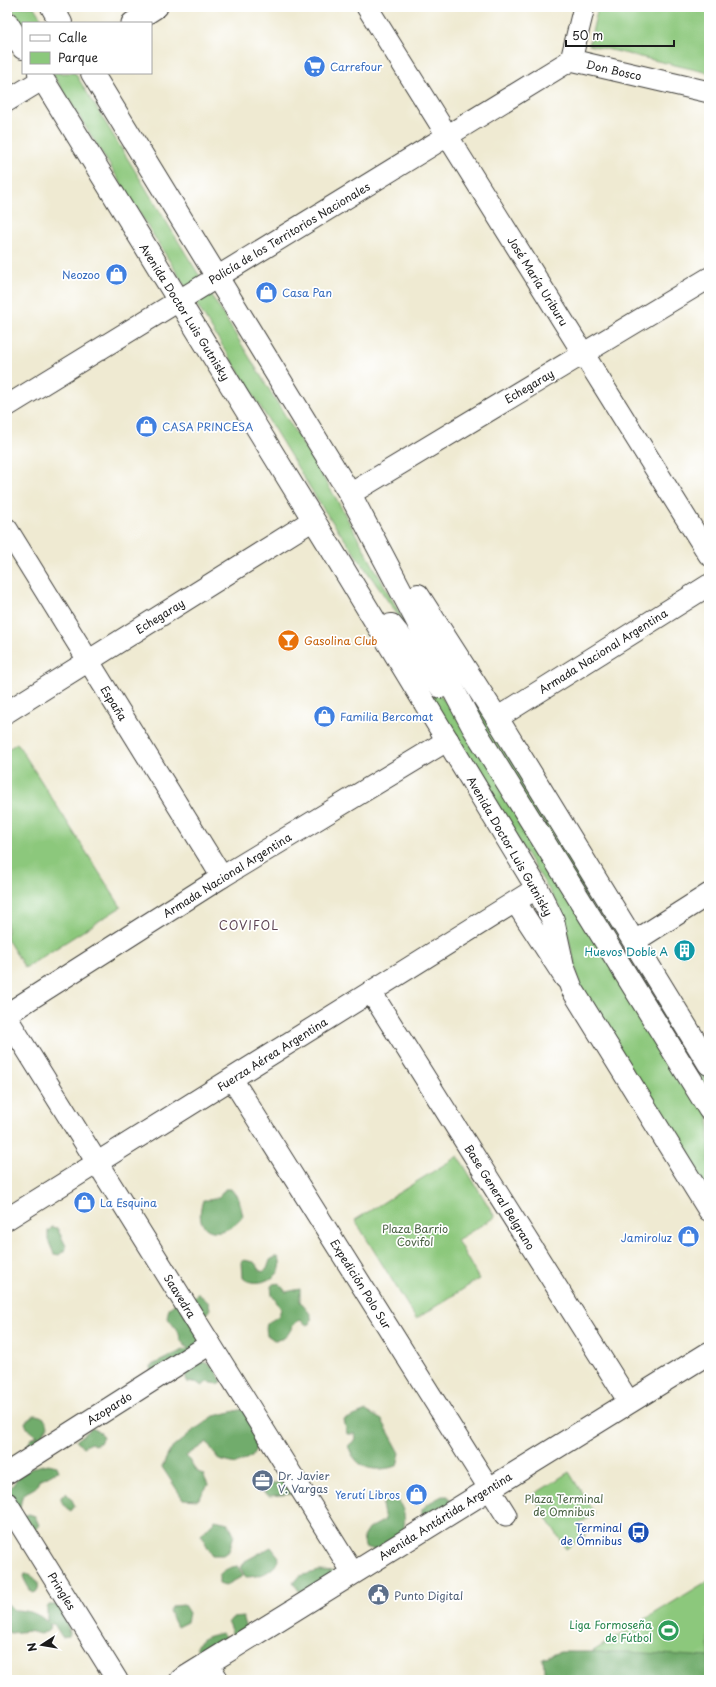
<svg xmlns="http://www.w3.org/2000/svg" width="716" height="1687" viewBox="0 0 716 1687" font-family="'Playpen Sans',sans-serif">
<rect width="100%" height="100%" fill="#fff"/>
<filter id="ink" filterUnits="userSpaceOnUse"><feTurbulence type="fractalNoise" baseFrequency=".025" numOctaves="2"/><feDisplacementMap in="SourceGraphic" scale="8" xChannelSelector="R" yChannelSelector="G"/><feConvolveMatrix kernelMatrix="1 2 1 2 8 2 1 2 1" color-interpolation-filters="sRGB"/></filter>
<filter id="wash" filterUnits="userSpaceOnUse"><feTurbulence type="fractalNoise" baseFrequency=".012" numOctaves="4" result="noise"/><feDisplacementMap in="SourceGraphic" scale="16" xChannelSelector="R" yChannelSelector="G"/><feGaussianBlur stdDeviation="0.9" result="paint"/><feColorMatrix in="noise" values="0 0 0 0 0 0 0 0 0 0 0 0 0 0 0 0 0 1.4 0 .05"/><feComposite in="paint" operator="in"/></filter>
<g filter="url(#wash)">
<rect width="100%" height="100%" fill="#efead2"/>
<g fill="#8cc87c" stroke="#54724c">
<path d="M11 7H34L44 23H23V26Z"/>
<path d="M598 7H709V73L589 45Z"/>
<path d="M52 73H75L337 500 411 634 322 507 242 377Z"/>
<path d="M391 564 709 1073V1194L580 986 562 911 382 622 499 769Z"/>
<path d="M17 743 121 907 25 968 7 939V750Z"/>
<path d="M458 1156 495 1217 457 1240 479 1279 416 1319 355 1220Z"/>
<path d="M569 1472 595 1514 579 1524 586 1535 566 1549 533 1495Z"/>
<path d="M709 1580V1680H546Z"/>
</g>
<g fill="#71ac6c" stroke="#466444">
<path d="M225 1189H231L239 1199 243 1216C226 1240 190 1237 203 1200 214 1200 219 1199 225 1189Z"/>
<path d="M52 1227 57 1228 66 1246V1249L59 1255 54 1254 48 1240V1231Z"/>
<path d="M275 1257H278C290 1276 256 1290 243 1278L242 1262 244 1260 254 1262 262 1272 267 1269 270 1260Z"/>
<path d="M279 1283 286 1292 300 1289V1301C305 1310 315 1314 310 1324L307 1325 300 1320C287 1326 293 1340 274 1340L267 1335C264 1319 270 1324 279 1315L281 1309 272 1295 271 1286 273 1284Z"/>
<path d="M197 1294H199L209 1303 210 1309 206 1315H203L193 1298Z"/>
<path d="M184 1297 192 1310 196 1329 205 1337 204 1343 199 1348 191 1351 192 1354 174 1367 171 1375 168 1376 164 1374 155 1377 151 1372 150 1366 185 1349 190 1351 180 1340 179 1333 167 1317 169 1308Z"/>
<path d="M202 1362C214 1363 217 1373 222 1382L218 1384 207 1382 202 1386 196 1382 187 1383 185 1373 193 1369 194 1366Z"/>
<path d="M244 1409 258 1431 259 1443 252 1456 236 1464 219 1460 207 1442 186 1456 198 1472 203 1474 208 1485 198 1500 183 1499 162 1467 170 1450 190 1433 214 1416Z"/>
<path d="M366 1411 382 1420 400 1453 397 1466C383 1470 366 1472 356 1460 352 1456 350 1450 348 1446L356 1439 355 1434H347L344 1420Z"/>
<path d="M34 1415C42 1415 47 1419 48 1426L42 1435 54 1431 25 1450 31 1439 38 1436C32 1434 26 1429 25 1422Z"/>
<path d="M92 1428 100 1432 103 1437 100 1443 94 1445 91 1443 83 1447 76 1441Z"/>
<path d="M48 1464 57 1466 59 1471C51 1472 48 1478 40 1479L36 1487C23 1496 23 1489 20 1508L7 1507V1489C13 1487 14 1482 18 1478 26 1469 37 1466 48 1464Z"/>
<path d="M291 1480 300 1484 291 1494 269 1496 263 1492 266 1485Z"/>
<path d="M66 1493 71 1498 75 1506 71 1511C66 1508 61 1504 61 1497Z"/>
<path d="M442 1496H448L452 1503 425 1519 422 1516V1509L429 1503Z"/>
<path d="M386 1500H398C406 1513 406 1522 402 1536L376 1550 365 1547 363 1537 368 1529 385 1520 382 1505Z"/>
<path d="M29 1514 35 1516 39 1525 33 1532 24 1516Z"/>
<path d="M215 1520 228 1523 234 1535 229 1551 223 1555H212L201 1535Z"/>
<path d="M271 1547 279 1557C275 1572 260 1577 245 1577L241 1568 245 1561Z"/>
<path d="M238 1566 243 1576 225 1586 219 1584V1575C225 1569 230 1567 238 1566Z"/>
<path d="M319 1571 338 1572 310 1591H299L293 1582 300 1576Z"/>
<path d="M25 1574C34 1575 43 1584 36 1592L33 1593C30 1591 24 1580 23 1576Z"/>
<path d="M7 1603 14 1610C25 1610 39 1613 47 1622V1608L49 1605H58L64 1613 69 1633 68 1636 62 1637 54 1624H49L50 1628 49 1631 40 1634 29 1631 10 1633 7 1631Z"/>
<path d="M184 1605 189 1613 187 1622 177 1627 169 1611 173 1606Z"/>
<path d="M243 1617 248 1630 233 1635 228 1623 232 1618Z"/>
<path d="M221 1633 227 1638 208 1658 201 1654 196 1647C201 1636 211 1636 221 1633Z"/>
<path d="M560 1652H629L709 1657V1680H545L543 1658Z"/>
</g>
</g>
<g filter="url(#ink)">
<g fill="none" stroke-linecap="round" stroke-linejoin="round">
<defs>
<g id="minor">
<path d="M367 7 709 555"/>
<path d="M584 7 571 60 709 92"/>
<path d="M132 23 157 7"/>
<path d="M7 101 43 79"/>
<path d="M7 406 571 60"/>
<path d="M350 494 709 278"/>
<path d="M7 529 222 877"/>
<path d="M7 712 313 520"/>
<path d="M497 718 709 585"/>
<path d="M516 903 565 978"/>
<path d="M635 941 709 894"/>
<path d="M371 992 629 1402"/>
<path d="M7 1014 222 877 448 740"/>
<path d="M7 1018 353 1573"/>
<path d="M232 1079 506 1515"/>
<path d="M7 1219 537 888"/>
<path d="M7 1473 210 1344"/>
<path d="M7 1503 117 1680"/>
<path d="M208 1663 218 1680"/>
</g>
<g id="major">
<path d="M52 7 61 23"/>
<path d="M7 23 23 48"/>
<path d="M39 73 332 550 537 888 553 920 563 966 572 989 709 1210"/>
<path d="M92 73 350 494 473 727 709 1109"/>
<path d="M418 595 497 718 709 1064"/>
<path d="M391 625 441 687"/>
<path d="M181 1680 709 1353"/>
</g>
</defs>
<use href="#minor" stroke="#3c3b37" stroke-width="23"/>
<use href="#major" stroke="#3c3b37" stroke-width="24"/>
<use href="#minor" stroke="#fff" stroke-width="21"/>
<use href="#major" stroke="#fff" stroke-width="22"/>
</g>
</g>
<defs>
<symbol id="supermarket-disc" viewBox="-11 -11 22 22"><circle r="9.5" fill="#3f7fe0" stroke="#fff"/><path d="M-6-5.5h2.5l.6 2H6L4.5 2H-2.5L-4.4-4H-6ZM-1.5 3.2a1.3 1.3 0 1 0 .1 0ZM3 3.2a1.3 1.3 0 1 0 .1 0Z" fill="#fff"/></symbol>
<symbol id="shop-disc" viewBox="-11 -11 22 22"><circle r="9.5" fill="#3f7fe0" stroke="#fff"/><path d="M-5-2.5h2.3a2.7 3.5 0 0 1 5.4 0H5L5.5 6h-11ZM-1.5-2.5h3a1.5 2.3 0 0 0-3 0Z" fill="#fff"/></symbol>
<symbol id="bar-disc" viewBox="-11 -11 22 22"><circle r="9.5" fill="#e8710a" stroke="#fff"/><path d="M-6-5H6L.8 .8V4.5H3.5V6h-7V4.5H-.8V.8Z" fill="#fff"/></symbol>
<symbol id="building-disc" viewBox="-11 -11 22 22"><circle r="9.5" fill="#0f9aa8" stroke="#fff"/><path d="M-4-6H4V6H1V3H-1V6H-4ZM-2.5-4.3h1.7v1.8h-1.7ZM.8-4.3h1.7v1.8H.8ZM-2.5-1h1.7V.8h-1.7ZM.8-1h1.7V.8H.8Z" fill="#fff"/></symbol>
<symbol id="office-disc" viewBox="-11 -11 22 22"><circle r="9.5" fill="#5c6f8a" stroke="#fff"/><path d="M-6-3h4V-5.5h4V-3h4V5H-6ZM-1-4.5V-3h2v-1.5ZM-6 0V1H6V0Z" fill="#fff"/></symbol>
<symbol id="bus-disc" viewBox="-11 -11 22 22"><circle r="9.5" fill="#1a4fb4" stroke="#fff"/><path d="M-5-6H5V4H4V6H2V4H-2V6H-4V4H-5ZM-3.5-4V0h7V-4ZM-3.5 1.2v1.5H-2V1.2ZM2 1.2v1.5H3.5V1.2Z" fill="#fff"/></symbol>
<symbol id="civic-disc" viewBox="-11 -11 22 22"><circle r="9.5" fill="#5c6f8a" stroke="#fff"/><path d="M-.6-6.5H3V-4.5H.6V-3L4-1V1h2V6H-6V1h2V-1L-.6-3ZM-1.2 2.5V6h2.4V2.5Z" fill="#fff"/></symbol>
<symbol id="stadium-disc" viewBox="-11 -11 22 22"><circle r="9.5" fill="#2e9e5b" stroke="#fff"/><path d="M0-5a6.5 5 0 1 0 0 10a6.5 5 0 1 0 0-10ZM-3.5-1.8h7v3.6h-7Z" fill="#fff"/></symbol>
</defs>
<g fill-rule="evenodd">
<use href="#supermarket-disc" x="302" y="54" width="25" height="25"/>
<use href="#shop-disc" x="104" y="262" width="25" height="25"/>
<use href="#shop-disc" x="254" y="280" width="25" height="25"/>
<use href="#shop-disc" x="134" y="414" width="25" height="25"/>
<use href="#bar-disc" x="276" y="628" width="25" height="25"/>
<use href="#shop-disc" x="312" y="704" width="25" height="25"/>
<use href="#building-disc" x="672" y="938" width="25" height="25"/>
<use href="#shop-disc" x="72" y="1190" width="25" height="25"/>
<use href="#shop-disc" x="676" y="1224" width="25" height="25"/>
<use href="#office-disc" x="250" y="1468" width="25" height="25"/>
<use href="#shop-disc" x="404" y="1482" width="25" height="25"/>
<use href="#bus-disc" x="626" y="1520" width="25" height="25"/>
<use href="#civic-disc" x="366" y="1582" width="25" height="25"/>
<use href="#stadium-disc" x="656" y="1618" width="25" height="25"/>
</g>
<g text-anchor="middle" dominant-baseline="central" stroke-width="3.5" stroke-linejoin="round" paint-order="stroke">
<g font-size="11" fill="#366cbe" stroke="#fff" text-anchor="start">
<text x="330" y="66">Carrefour</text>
<text x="100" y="274" text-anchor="end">Neozoo</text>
<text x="282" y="292">Casa Pan</text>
<text x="162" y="426">CASA PRINCESA</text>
<text x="340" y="716">Familia Bercomat</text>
<text x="100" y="1202">La Esquina</text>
<text x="672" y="1237" text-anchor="end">Jamiroluz</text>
<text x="400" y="1494" text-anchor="end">Yerutí Libros</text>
</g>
<g font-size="11" fill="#1c1c1c" stroke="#fff">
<text transform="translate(614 70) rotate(13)">Don Bosco</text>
<text transform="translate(289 233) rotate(-31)">Policía de los Territorios Nacionales</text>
<text transform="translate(538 281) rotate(58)">José María Uriburu</text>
<text transform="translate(185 312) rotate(58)">Avenida Doctor Luis Gutnisky</text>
<text transform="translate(529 386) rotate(-31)">Echegaray</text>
<text transform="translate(160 616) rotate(-32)">Echegaray</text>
<text transform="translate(603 651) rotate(-32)">Armada Nacional Argentina</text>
<text transform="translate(114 703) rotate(58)">España</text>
<text transform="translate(510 846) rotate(60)">Avenida Doctor Luis Gutnisky</text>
<text transform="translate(227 875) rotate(-32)">Armada Nacional Argentina</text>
<text transform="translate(272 1054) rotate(-32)">Fuerza Aérea Argentina</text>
<text transform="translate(500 1197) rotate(58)">Base General Belgrano</text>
<text transform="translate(361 1284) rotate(58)">Expedición Polo Sur</text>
<text transform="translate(180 1296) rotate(58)">Saavedra</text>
<text transform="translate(109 1408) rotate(-32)">Azopardo</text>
<text transform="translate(445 1516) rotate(-32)">Avenida Antártida Argentina</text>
<text transform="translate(62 1591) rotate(58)">Pringles</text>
</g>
<g font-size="11" fill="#c56008" stroke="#fff" text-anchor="start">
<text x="304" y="640">Gasolina Club</text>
</g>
<g font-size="11" fill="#0d838f" stroke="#fff" text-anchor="end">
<text x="668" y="951">Huevos Doble A</text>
</g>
<g font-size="11" fill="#496142" stroke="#fff">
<text x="415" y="1228">Plaza Barrio<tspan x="415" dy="13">Covifol</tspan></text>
<text x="564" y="1498">Plaza Terminal<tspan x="564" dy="13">de Omnibus</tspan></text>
</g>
<g font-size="11" fill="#4e5e75" stroke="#fff" text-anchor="start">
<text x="278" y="1475">Dr. Javier<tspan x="278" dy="13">V. Vargas</tspan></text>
<text x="394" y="1595">Punto Digital</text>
</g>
<g font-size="11" fill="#164399" stroke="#fff" text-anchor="end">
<text x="622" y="1527">Terminal<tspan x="622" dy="13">de Ómnibus</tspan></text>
</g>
<g font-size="11" fill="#27864d" stroke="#fff" text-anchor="end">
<text x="652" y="1624">Liga Formoseña<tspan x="652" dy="13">de Fútbol</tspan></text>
</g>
<g font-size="12" letter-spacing="1" fill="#5e4453" stroke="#fff">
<text x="249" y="925">COVIFOL</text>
</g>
</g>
<rect width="716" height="1687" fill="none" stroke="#fff" stroke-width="24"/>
<rect x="22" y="22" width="130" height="52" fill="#ffffff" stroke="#a4a4a4"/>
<rect x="30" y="35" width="20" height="6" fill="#ffffff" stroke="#a4a4a4"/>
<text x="58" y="42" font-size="12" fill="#1c1c1c">Calle</text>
<rect x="30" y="52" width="20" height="12" fill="#8cc87c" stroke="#a4a4a4"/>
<text x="58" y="62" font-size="12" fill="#1c1c1c">Parque</text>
<g transform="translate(42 1645) rotate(258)" stroke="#ffffff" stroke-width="3" paint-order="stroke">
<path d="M0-3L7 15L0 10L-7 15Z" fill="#1c1c1c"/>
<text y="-6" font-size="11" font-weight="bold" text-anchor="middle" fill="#1c1c1c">N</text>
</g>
<path d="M566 40v6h108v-6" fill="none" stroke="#1c1c1c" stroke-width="2"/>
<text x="572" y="40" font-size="12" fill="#1c1c1c" stroke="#ffffff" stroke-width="3" paint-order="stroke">50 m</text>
</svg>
